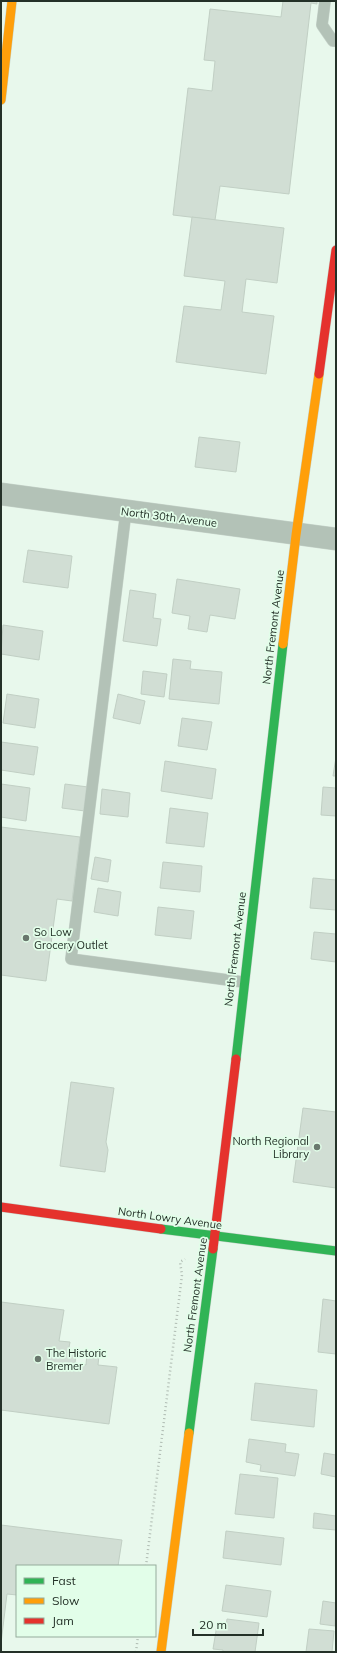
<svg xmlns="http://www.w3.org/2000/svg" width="337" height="1653" viewBox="0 0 337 1653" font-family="Mulish,sans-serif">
<rect width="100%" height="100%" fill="#e8f8ec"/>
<g fill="#d1ded4" stroke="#c1cfc4">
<path d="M283 1H317V4L311 3 289 194 220 186 215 220 173 215 188 88 212 91 215 61 204 60 210 9 281 17Z"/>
<path d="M192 217 284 228 277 283 246 279 242 312 274 316 266 374 176 362 184 306 221 310 225 281 184 276Z"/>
<path d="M199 437 240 442 236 472 195 467Z"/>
<path d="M28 550 72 556 68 588 23 582Z"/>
<path d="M177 579 240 589 235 619 210 615 207 632 188 629 190 616 172 613Z"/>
<path d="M130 590 156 594 153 618 161 619 157 646 123 641Z"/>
<path d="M3 625 43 631 39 660 1 654Z"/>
<path d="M173 659 191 661 190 669 222 672 219 704 169 699Z"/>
<path d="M143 671 167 674 164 697 141 694Z"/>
<path d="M7 694 39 699 35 728 3 723Z"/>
<path d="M118 694 145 701 140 724 113 718Z"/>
<path d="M182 718 212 722 207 750 178 746Z"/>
<path d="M1 742 38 747 34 775 1 770Z"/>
<path d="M336 757V776H333Z"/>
<path d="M165 761 216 769 212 799 161 791Z"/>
<path d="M1 784 30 788 26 821 1 817Z"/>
<path d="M65 784 88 787 85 811 62 808Z"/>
<path d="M323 787 336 788V816L321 815Z"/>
<path d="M102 789 130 793 128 817 100 814Z"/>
<path d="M170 808 208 813 204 847 166 843Z"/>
<path d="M1 827 80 837 72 901 57 899 46 981 1 975Z"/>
<path d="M95 857 111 860 108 882 91 879Z"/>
<path d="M163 862 202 866 200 892 160 888Z"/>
<path d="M313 878 336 880V910L310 908Z"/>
<path d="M98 888 121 892 118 916 94 912Z"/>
<path d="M158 907 194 911 191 939 155 935Z"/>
<path d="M314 932 336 934V962L311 959Z"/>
<path d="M71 1082 114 1088 106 1142 108 1150 105 1172 60 1166Z"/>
<path d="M303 1108 336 1112V1188L293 1182Z"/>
<path d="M323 1299 336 1301V1354L318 1352Z"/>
<path d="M1 1302 64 1310 59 1341 70 1342 68 1353 76 1354 75 1363 86 1365 87 1353 99 1355 98 1365 117 1367 109 1424 1 1410Z"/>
<path d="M255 1383 317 1390 314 1427 251 1420Z"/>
<path d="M249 1439 286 1444 285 1452 299 1454 295 1476 260 1471 261 1465 246 1462Z"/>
<path d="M324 1453 336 1455V1477L321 1474Z"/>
<path d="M240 1474 278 1478 274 1518 235 1514Z"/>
<path d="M314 1513 336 1516V1530L313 1528Z"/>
<path d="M1 1525 122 1540 118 1566H17V1595L7 1594 1 1643Z"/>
<path d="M226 1531 284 1538 281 1565 223 1558Z"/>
<path d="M226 1585 271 1591 267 1617 222 1611Z"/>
<path d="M323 1601 336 1603 335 1626 320 1624Z"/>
<path d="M227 1619 259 1623 255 1652H223V1650L213 1649 217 1625 226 1627Z"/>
<path d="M309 1629 334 1631 332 1652H306Z"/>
</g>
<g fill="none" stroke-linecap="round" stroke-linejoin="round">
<defs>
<g id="lane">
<path d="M325 1 322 25 333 41H336"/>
<path d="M126 511 71 959 243 982"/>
</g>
<path id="street" d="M1 494 336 539"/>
<g id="fast">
<path d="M236 1059 283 644"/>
<path d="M161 1229 336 1251"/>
<path d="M189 1433 213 1249"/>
</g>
<g id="slow">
<path d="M1 100 12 1"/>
<path d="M283 644 296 535 319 374"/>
<path d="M161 1652 189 1433"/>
</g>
<g id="jam">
<path d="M319 374 336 250"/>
<path d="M1 1207 161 1229"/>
<path d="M213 1249 236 1059"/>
</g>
</defs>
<use href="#lane" stroke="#c6d3ca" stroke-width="12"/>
<use href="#street" stroke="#c6d3ca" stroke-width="23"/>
<use href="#fast" stroke="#c6d3ca" stroke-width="10"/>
<use href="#slow" stroke="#c6d3ca" stroke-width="10"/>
<use href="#jam" stroke="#c6d3ca" stroke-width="10"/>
<g stroke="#b0bcb3" stroke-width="2.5" stroke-dasharray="1 3" stroke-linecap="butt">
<path d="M146 1566 182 1275 180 1262 185 1259"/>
<path d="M136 1652 138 1636"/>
</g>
<use href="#lane" stroke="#b3c2b7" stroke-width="11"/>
<use href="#street" stroke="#b3c2b7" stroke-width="22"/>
<use href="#fast" stroke="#30b455" stroke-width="9"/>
<use href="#slow" stroke="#ff9f0a" stroke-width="9"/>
<use href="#jam" stroke="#e5322d" stroke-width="9"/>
</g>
<g fill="#69776d" stroke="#e2fee9" stroke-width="1.5">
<circle cx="26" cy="938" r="4"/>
<circle cx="317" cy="1147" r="4"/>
<circle cx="38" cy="1359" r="4"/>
</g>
<g text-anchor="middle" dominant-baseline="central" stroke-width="3.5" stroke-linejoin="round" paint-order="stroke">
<g font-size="11" fill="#243128" stroke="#e2fee9">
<text transform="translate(169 517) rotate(7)">North 30th Avenue</text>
<text transform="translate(273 627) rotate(-83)">North Fremont Avenue</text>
<text transform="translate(235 949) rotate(-83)">North Fremont Avenue</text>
<text transform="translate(170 1218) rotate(8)">North Lowry Avenue</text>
<text transform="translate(195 1295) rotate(-82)">North Fremont Avenue</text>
</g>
<g font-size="11" fill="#243128" stroke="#e2fee9" text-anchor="start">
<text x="34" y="932">So Low<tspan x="34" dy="13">Grocery Outlet</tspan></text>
<text x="309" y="1141" text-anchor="end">North Regional<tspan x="309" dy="13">Library</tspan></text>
<text x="46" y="1353">The Historic<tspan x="46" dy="13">Bremer</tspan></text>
</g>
</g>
<rect width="337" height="1653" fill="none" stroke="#243128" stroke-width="4"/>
<rect x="16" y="1565" width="140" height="72" fill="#e2fee9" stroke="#96ac9c"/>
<rect x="24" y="1578" width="20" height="6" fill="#30b455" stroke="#96ac9c"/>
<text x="52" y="1585" font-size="12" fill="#243128">Fast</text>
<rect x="24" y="1598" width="20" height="6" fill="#ff9f0a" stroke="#96ac9c"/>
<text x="52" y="1605" font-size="12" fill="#243128">Slow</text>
<rect x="24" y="1618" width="20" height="6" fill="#e5322d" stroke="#96ac9c"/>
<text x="52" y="1625" font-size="12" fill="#243128">Jam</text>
<path d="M193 1629v6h70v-6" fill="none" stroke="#243128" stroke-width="2"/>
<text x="199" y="1629" font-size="12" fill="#243128" stroke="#e2fee9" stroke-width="3" paint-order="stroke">20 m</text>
</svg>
